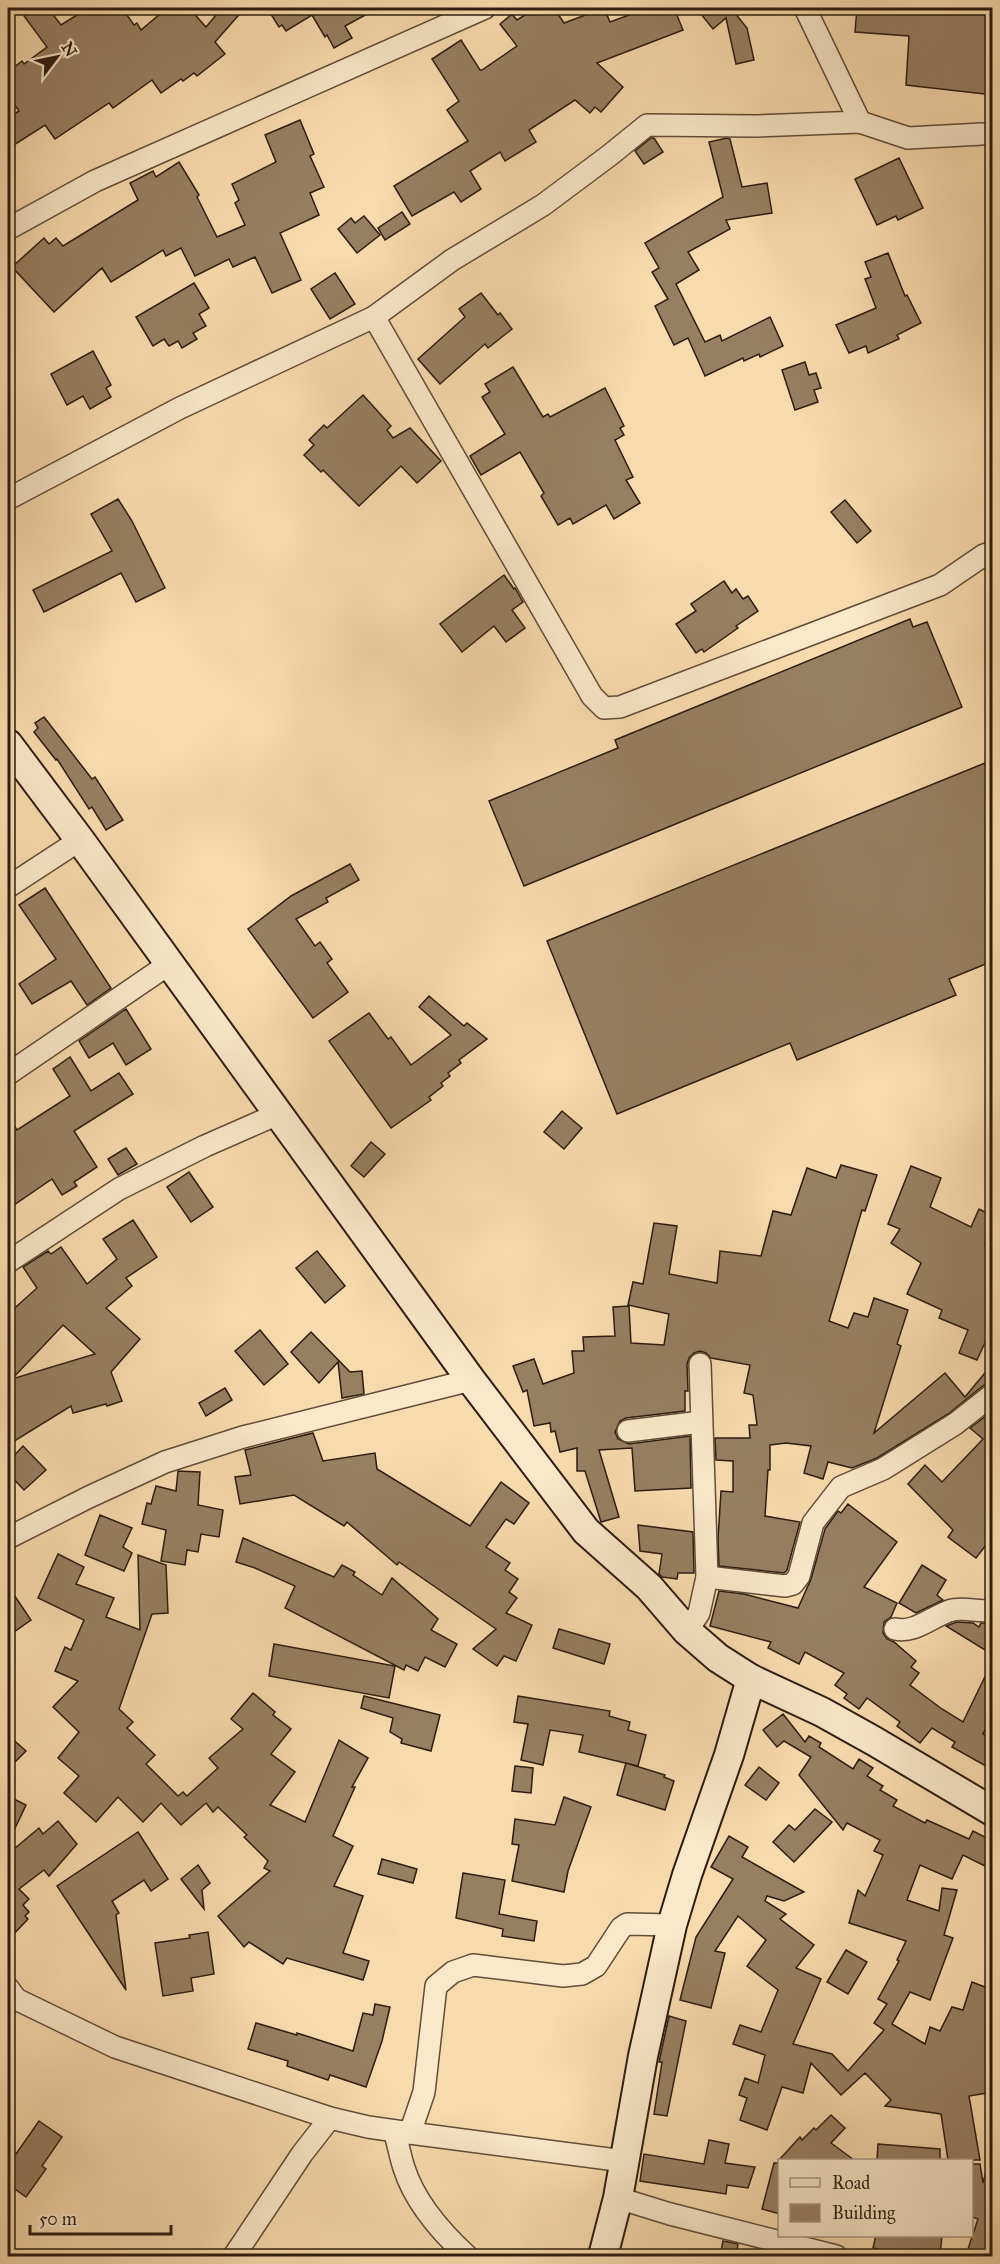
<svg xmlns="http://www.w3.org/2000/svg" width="1000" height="2264" viewBox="0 0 1000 2264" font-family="'IM FELL Great Primer',serif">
<rect width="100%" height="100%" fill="#f8dbad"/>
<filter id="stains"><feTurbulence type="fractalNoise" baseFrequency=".00333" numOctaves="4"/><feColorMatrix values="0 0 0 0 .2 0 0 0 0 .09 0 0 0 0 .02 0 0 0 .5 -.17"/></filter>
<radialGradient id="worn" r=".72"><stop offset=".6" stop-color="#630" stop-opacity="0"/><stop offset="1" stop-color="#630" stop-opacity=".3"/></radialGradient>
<g fill="#977f62" stroke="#2d1c11" stroke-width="1.5" fill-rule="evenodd">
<path d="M35 8H48L61 25 88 8H122L134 25 137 23 141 30 167 8H189L206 27 222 8H245L215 42 225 54 197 76 194 73 183 81 181 79 161 93 152 80 113 108 109 103 55 139 45 125 14 145 8 135V118L19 111 8 95V72L22 61 24 64 47 47 24 16Z"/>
<path d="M267 8H378L345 26 352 38 334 48 327 35 325 37 312 15 286 31 282 25 279 27Z"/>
<path d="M536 8H554L564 23 604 8 610 22 648 8H674L683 30 597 63 623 87 601 112 595 107 590 113 575 100 529 130 536 142 505 161 500 152 470 171 481 189 461 202 454 192 412 216 394 186 468 141 447 110 459 101 432 59 461 40 480 70H482L517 46 500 24 512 14 517 20Z"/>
<path d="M696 8H740L734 12 747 28 754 60 736 64 726 18 713 29Z"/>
<path d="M857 8H993V95L906 85 909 36 855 32Z"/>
<path d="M300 120 314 154 310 156 324 187 310 193 319 215 280 233 301 280 272 293 255 257 233 267 229 259 195 276 181 248 166 256 163 250 111 282 102 268 54 312 12 267 44 238 49 244 56 238 63 246 138 200 130 183 153 171 156 177 179 162 199 195 197 197 217 237 245 225 235 203 239 200 232 184 276 162 265 135Z"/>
<path d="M651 138H654L663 152 644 164 635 151Z"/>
<path d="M727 138 730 139 742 187 767 183 772 213 726 220 730 229 688 252 699 270 676 284 705 342 720 335 722 341 770 317 783 346 760 357 759 354 744 361 743 358 705 376 688 338 674 345 655 306 668 299 652 272 659 268 645 243 723 197 709 142Z"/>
<path d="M899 158 923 208 898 220 896 216 877 225 855 179Z"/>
<path d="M402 212 410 224 385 240 378 228Z"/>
<path d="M364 216 380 235 357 253 338 229 351 218 355 223Z"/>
<path d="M888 253 905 296 907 295 921 323 897 335 899 339 868 353 866 346 849 353 836 325 876 308 865 279 871 277 865 262Z"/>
<path d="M335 273 355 304 330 319 311 289Z"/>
<path d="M194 283 209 308 199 314 206 326 193 333 197 339 182 348 178 341 169 346 164 339 153 346 136 317Z"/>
<path d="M481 293 498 315 500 313 512 329 488 348 485 344 440 384 418 359 465 317 459 309Z"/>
<path d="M93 351 111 385 106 388 111 397 90 409 83 396 67 405 51 374Z"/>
<path d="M805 362 809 375 816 373 821 388 814 390 818 402 795 410 782 370Z"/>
<path d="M513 367 543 417 548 414 550 417 605 388 624 426 620 428 624 435 615 440 633 477 626 480 640 503 614 519 606 505 573 524 570 518 558 525 541 496 544 493 520 452 481 475 470 456 505 434 482 397 490 392 485 384Z"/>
<path d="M363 395 391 426 387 430 393 438 410 428 441 461 417 483 401 466 359 506 323 470 321 472 304 455 314 445 309 440 324 425 327 428Z"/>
<path d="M118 499 132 521 165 588 136 602 121 573 44 612 33 590 112 551 91 514Z"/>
<path d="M845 500 871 531 857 543 831 512Z"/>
<path d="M504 575 514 589 515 588 523 602 512 610 525 628 506 642 494 626 462 652 440 624Z"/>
<path d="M724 581 732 593 736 589 743 599 748 596 758 611 736 626 738 628 704 652 702 649 696 653 676 624 696 611 691 604Z"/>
<path d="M910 619 913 627 927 622 962 707 524 886 489 801 618 748 615 740Z"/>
<path d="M44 717 92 779 95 777 123 820 106 830 92 807 89 809 57 759 56 760 34 732 38 728 35 723Z"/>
<path d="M985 763 993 782V961L949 979 956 995 797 1060 790 1043 617 1114 547 941Z"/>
<path d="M350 864 359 880 326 898 328 902 296 919 315 946 320 942 332 959 327 963 348 992 313 1018 248 929 291 896Z"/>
<path d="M45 888 111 988 87 1005 71 981 32 1004 19 984 56 959 19 905Z"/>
<path d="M429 996 464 1026 467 1023 487 1039 459 1060 461 1063 448 1073 450 1076 441 1083 443 1086 429 1097 431 1100 391 1128 329 1041 369 1013 388 1039 391 1037 411 1065 451 1035 419 1007Z"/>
<path d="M126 1009 151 1049 126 1065 113 1043 89 1058 79 1041Z"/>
<path d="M70 1057 91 1091 119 1073 133 1094 74 1131 97 1167 74 1182 77 1186 62 1195 52 1179 8 1209V1116L17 1130 70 1096 53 1069Z"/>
<path d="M562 1111 582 1128 564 1149 544 1132Z"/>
<path d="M371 1142 385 1154 364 1177 351 1166Z"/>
<path d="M126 1148 137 1164 118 1175 108 1159Z"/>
<path d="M841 1165 877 1175 865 1211 862 1210 829 1321 848 1328 854 1313 868 1317 874 1298 908 1310 897 1344 901 1346 874 1433 945 1373 965 1397 993 1363V1383L984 1385 948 1414 877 1458 852 1468 828 1462 823 1479 804 1473 811 1446 786 1443 770 1445V1470H768L765 1516 800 1522 787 1570 784 1573 719 1566 718 1539 721 1491 733 1492V1461L716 1460 715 1438H750L749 1425H757L753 1395 744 1393 750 1365 711 1358 706 1353 700 1351 694 1353 689 1358 687 1364 688 1391H685V1411L626 1418 620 1421 615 1432 618 1439 629 1444 690 1436 691 1488 635 1491 632 1448 599 1450 619 1517 601 1522 585 1471H577V1448L560 1452 555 1431 551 1432 550 1423 534 1426 527 1390 523 1392 513 1366 534 1359 543 1384 574 1373 572 1351H584L583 1337 615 1336 613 1307 629 1306 631 1343 664 1345 669 1314 628 1305 633 1282 643 1284 654 1223 677 1226 669 1274 717 1283 720 1251 761 1256 773 1211 791 1215 807 1168 836 1178Z"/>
<path d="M911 1166 941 1178 930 1207 971 1227 979 1209 993 1216V1228L985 1244 993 1247V1325L977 1360 959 1353 968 1330 939 1318 942 1310 907 1294 921 1263 891 1243 900 1229 888 1224Z"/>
<path d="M189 1172 213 1207 191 1222 167 1187Z"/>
<path d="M133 1220 157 1257 126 1278 132 1286 106 1308 140 1339 111 1372 122 1401 107 1406 106 1404 73 1413 71 1406 8 1445V1415L14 1411 8 1400V1314L37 1288 23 1267 48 1251 51 1254 61 1247 87 1284 117 1259 103 1239ZM63 1325 95 1354 12 1379Z"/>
<path d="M317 1251 345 1286 325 1303 296 1268Z"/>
<path d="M260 1330 288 1364 264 1385 235 1351Z"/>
<path d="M311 1332 350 1372 362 1371 364 1394 342 1398 338 1362 319 1383 291 1352Z"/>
<path d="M225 1388 232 1400 206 1416 199 1403Z"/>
<path d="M993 1411V1536L976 1558 948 1537 953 1530 908 1484 925 1465 942 1482 983 1439 970 1428Z"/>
<path d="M313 1433 323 1461 375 1453 377 1469 470 1526 501 1482 529 1503 514 1524 506 1519 486 1547 510 1563 505 1570 518 1579 509 1592 517 1598 506 1613 532 1625 516 1661 504 1656 497 1666 473 1649 496 1629 399 1562 397 1565 347 1522 344 1526 294 1495 240 1504 235 1477 251 1475 245 1450Z"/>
<path d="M23 1446 46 1470 24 1490 8 1473V1462Z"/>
<path d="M178 1471 200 1472 198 1505 223 1510 219 1537 201 1534 198 1552 187 1550 185 1565 161 1561 166 1530 142 1524 147 1503 151 1504 156 1486 176 1491Z"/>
<path d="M848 1504 897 1542 864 1587 897 1603 891 1617 884 1622 883 1633 887 1639 894 1642 916 1661 911 1667 919 1673 910 1685 942 1709 963 1722 993 1660V1714L983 1734 993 1740V1770L952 1747 955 1742 932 1728 920 1743 897 1726 900 1722 867 1698 859 1709 844 1698 847 1694 835 1685 844 1673 805 1652 799 1664 768 1648 771 1642 710 1626 719 1591 744 1594 798 1608 811 1579 825 1529 838 1511 841 1513Z"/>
<path d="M100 1515 132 1528 123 1547 132 1553 124 1571 85 1555Z"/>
<path d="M638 1525 693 1532 694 1573H678L677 1579 662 1577 659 1574 662 1554 640 1551Z"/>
<path d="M243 1538 334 1577 342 1565 355 1572 353 1575 382 1595 392 1578 438 1619 431 1630 457 1644 445 1667 425 1657 418 1671 406 1665 404 1670 285 1608 295 1586 255 1568 236 1562Z"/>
<path d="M58 1554 84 1567 76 1584 114 1598 106 1617 140 1630 138 1555 166 1565 168 1613 152 1614 119 1709 133 1722 127 1728 155 1755 146 1764 178 1796 183 1792 187 1796 218 1768 209 1758 243 1729 231 1719 253 1693 275 1712 273 1715 291 1729 271 1754 295 1772 270 1805 305 1822 339 1740 368 1758 352 1787H355L333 1836 353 1846 334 1886 363 1896 343 1953 369 1961 363 1980 287 1958 283 1964 249 1942 244 1947 218 1916 270 1871 264 1868 268 1861 244 1837 247 1835 218 1807 213 1812 206 1803 181 1825 161 1803 143 1822 118 1797 96 1822 64 1793 79 1776 58 1758 79 1732 53 1707 78 1681 55 1671 65 1647 71 1650 84 1620 38 1598Z"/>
<path d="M922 1565 946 1580 937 1595 943 1600 916 1613 899 1603Z"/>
<path d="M8 1586 31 1620 8 1636Z"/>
<path d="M957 1622 973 1623 979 1627 981 1623H993V1655L946 1626Z"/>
<path d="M559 1629 610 1644 604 1664 553 1648Z"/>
<path d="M274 1644 395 1666 389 1698 269 1676Z"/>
<path d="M364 1696 440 1715 431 1751 401 1743 402 1739 390 1732 393 1718 361 1708Z"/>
<path d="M518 1696 610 1711 609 1716 630 1722 628 1730 646 1735 638 1766 579 1752 583 1735 550 1730 543 1765 521 1760 528 1724 514 1722Z"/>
<path d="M783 1714 805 1742 809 1736 821 1743 819 1747 853 1769 859 1759 873 1768 867 1776 883 1786 880 1790 897 1800 893 1806 925 1823 927 1820 969 1839 973 1831 993 1841V1870L963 1855 952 1879 920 1865 907 1900 939 1911 942 1888 957 1890 944 1935 953 1938 930 2000 910 1992 892 2024 925 2044 930 2027 940 2031 952 2007 963 2010 972 1982 993 1990V2011L990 2010 993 2092 969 2096 980 2160H948L941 2114 885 2106 891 2100 865 2073 841 2095 811 2063 803 2093 782 2087 767 2130 740 2120 747 2098 739 2095 745 2078 758 2083 765 2055 733 2044 740 2025 761 2032 778 1990 747 1966 766 1940 738 1916 715 1951 725 1953 711 2008 680 2000 696 1937 733 1879 711 1867 729 1836 748 1847 742 1857 804 1892 784 1901 767 1896 765 1901 786 1914 780 1919 814 1945 796 1968 821 1979 793 2044 832 2054 848 2071 884 2030 874 2023 887 2004 878 1999 899 1961 897 1960 906 1941 849 1923 858 1890 865 1896 883 1855 874 1851 880 1840 847 1823 843 1830 799 1775 811 1757 784 1741 777 1747 763 1730Z"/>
<path d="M8 1735 26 1751 8 1769Z"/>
<path d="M626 1763 665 1775 664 1777 674 1781 665 1810 617 1795Z"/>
<path d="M515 1766 533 1768 531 1793 512 1791Z"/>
<path d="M759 1767 779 1783 766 1800 745 1785Z"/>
<path d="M8 1796 26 1805 8 1843Z"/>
<path d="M564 1797 591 1807 568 1871 564 1892 512 1881 519 1845 512 1844 515 1819 555 1825Z"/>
<path d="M815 1809 832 1822 794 1862 773 1842 789 1825 795 1830Z"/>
<path d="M58 1821 77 1844 49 1876 44 1870 19 1889 29 1899 23 1905 29 1912 25 1916 28 1919 8 1940V1854L39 1828 43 1834Z"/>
<path d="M138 1832 168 1879 151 1891 144 1880 112 1901 119 1913 116 1915 126 1990 57 1886Z"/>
<path d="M382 1859 417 1869 413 1883 378 1874Z"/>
<path d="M198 1865 210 1883 202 1890 204 1909 181 1879Z"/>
<path d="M463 1873 505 1880 499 1914 537 1921 534 1941 502 1936 503 1929 456 1918Z"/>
<path d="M208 1932 214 1974 191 1978 193 1991 163 1996 155 1943 190 1938 189 1935Z"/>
<path d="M846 1950 867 1962 848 1994 827 1982Z"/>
<path d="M375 2004 390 2007 382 2041 366 2087 330 2075 328 2080 287 2066 288 2061 248 2049 256 2023 297 2035V2033L353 2051 363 2013 373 2015Z"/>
<path d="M669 2016 686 2021 667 2116 654 2114 662 2062H659Z"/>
<path d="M831 2115 845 2128 831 2143 854 2160H779L800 2137 802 2140 814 2128 816 2130Z"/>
<path d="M39 2121 62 2137 42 2166 46 2169 26 2197 8 2184V2146L16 2154Z"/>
<path d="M709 2140 729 2144 725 2163 755 2167 748 2188 727 2185 726 2194 640 2181 644 2154 704 2164Z"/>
<path d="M878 2144 940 2149V2160H877Z"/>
<path d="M774 2163H780V2214L762 2209Z"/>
<path d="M972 2164H980L983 2183 987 2167 993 2168V2256L968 2249 978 2219 972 2217Z"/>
<path d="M876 2235H942L940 2256H907L873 2248Z"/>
<path d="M723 2241 738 2244 736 2256H720Z"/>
</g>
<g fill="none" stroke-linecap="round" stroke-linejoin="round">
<defs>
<g id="street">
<path d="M805 8 860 122"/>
<path d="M8 229 95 181 485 8"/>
<path d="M374 317 592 696 604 708 620 707 940 585 984 555 992 552"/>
<path d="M8 499 180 408 374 317 452 260 543 205 610 155 647 125 756 126 860 122 908 138 982 134"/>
<path d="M8 887 80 840"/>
<path d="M8 1074 169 964"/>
<path d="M8 1262 119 1189 205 1146 278 1114"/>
<path d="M628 1431 701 1422"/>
<path d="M8 1538 89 1497 165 1462 243 1437 471 1380"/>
<path d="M707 1577 785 1586 793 1584 799 1576 813 1523 841 1487 883 1469 955 1424 992 1395"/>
<path d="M895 1629C915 1633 930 1618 949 1611 964 1606 978 1613 992 1610"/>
<path d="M687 1631 699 1613 707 1577 700 1364"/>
<path d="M8 1988 16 1999 115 2047 330 2118 368 2127 410 2133 624 2161"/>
<path d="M394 2131C398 2143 400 2156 404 2168 415 2203 441 2232 467 2256"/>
<path d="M410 2133 424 2092 436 1986 453 1972 473 1965 563 1976 582 1974 596 1966 621 1928 627 1924 672 1925"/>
<path d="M618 2198 670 2214 836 2256"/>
<path d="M234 2256 302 2154 330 2118"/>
</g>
<g id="secondary">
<path d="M8 744 80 840 471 1380 586 1531 649 1587 687 1631 718 1658 751 1679 822 1712 874 1741 992 1811"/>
<path d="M603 2256 618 2198 643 2056 672 1925 687 1875 729 1755 751 1679"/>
</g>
</defs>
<use href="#street" stroke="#604c38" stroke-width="24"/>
<use href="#secondary" stroke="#2d1c11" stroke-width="32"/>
<use href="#street" stroke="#fae8ca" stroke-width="21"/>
<use href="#secondary" stroke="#fae8ca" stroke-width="28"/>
</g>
<rect width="1000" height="2264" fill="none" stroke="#f8dbad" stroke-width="30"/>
<rect x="9" y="9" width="982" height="2246" fill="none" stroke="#2d1c11" stroke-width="3"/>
<rect x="15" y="15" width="970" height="2234" fill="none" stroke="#2d1c11" stroke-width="1.5"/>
<rect x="778" y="2159" width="195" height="78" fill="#fae8ca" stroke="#a89680" stroke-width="1.5"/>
<rect x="790" y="2178" width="30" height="9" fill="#fae8ca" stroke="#a89680" stroke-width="1.5"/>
<text x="832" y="2189" font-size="18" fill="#2d1c11">Road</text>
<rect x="790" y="2204" width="30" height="18" fill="#977f62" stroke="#a89680" stroke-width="1.5"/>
<text x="832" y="2219" font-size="18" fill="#2d1c11">Building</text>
<g transform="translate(57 57) rotate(58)" stroke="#fae8ca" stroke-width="4.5" paint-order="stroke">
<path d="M0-4.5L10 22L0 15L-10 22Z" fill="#2d1c11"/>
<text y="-9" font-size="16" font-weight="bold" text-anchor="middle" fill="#2d1c11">N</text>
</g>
<path d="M30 2225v9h141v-9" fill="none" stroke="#2d1c11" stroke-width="3"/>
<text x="39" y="2225" font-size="18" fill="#2d1c11" stroke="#fae8ca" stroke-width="4.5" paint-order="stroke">50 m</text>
<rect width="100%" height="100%" filter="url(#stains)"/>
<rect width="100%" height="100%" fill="url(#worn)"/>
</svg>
